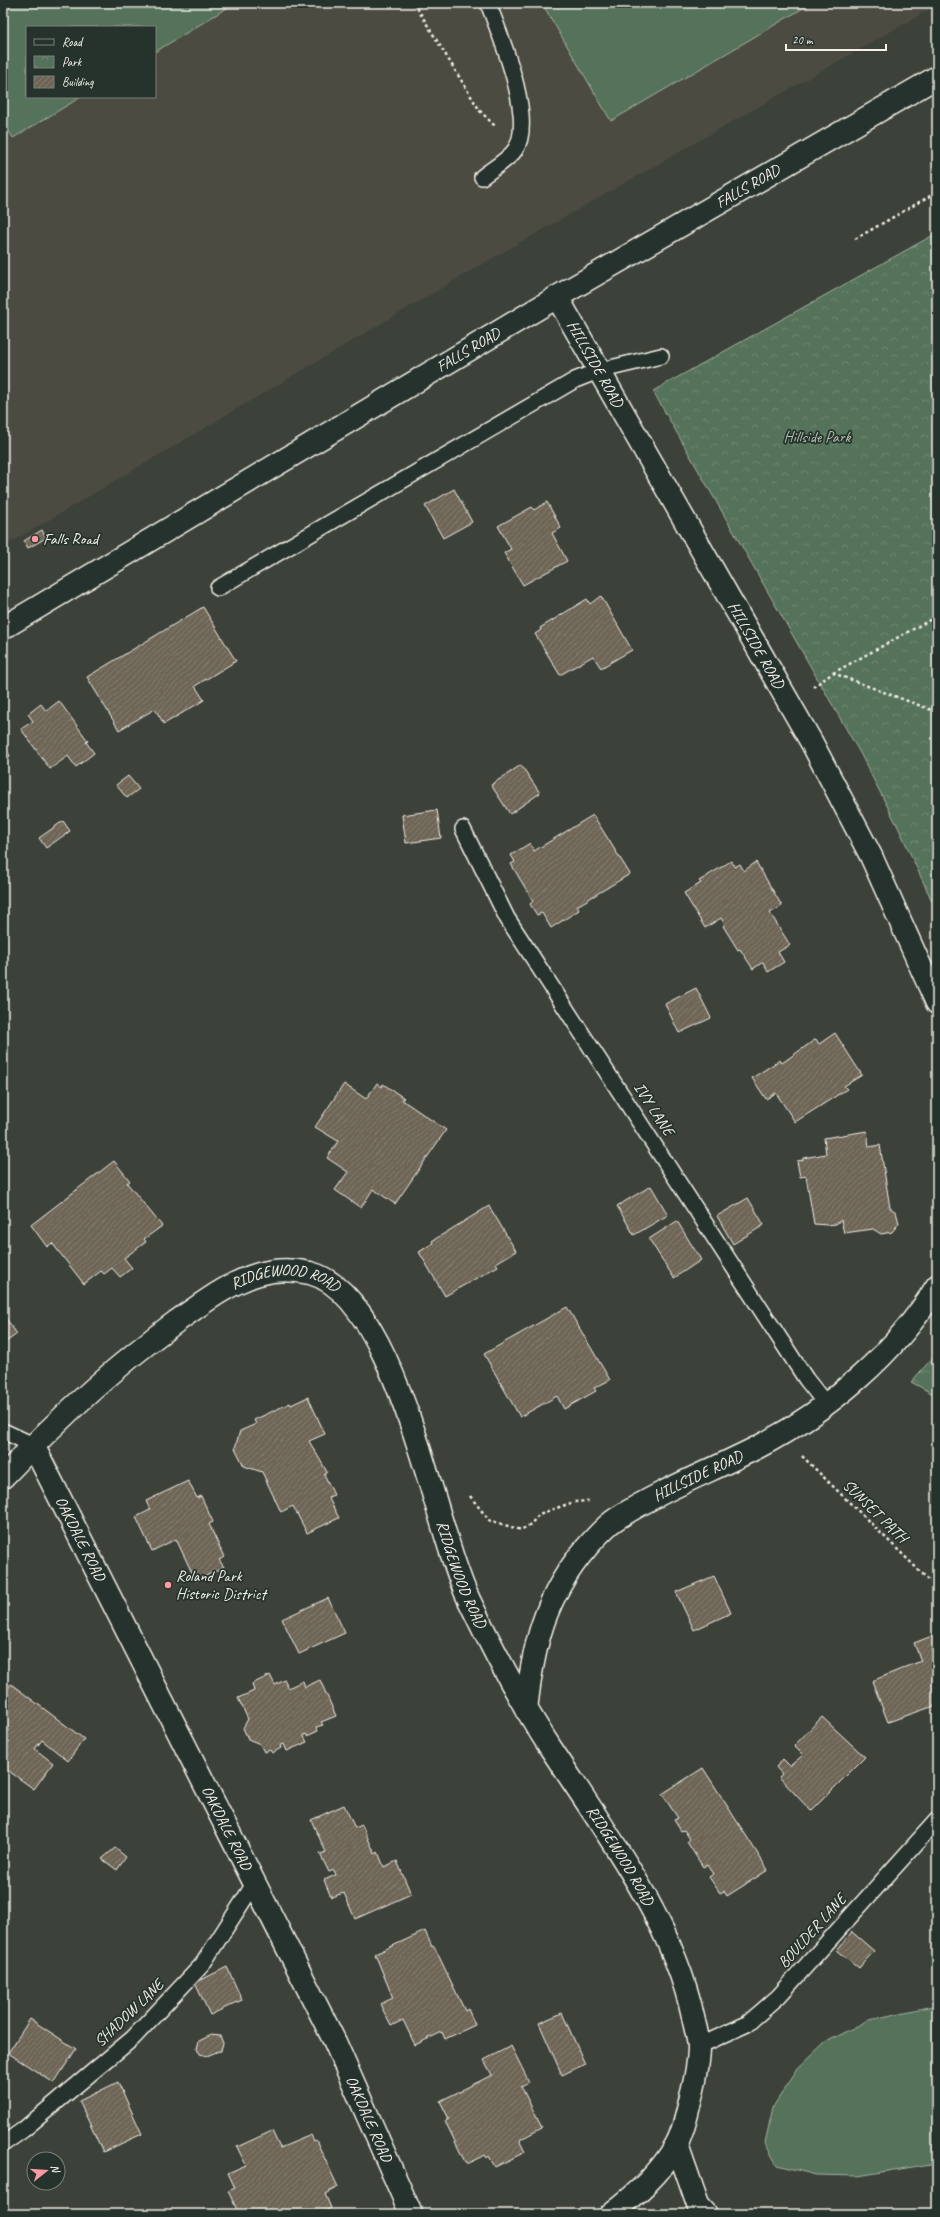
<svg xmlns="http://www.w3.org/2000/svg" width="940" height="2217" viewBox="0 0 940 2217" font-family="Caveat,sans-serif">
<defs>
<pattern id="park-crowns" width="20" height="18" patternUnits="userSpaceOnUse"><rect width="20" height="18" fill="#54725a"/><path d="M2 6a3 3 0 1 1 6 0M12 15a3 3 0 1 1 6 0" fill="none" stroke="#6d8772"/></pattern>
<pattern id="building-hatch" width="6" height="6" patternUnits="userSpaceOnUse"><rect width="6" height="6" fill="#6e6557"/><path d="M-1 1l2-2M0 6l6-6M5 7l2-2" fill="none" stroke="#837c6f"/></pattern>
</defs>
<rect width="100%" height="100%" fill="#3c423a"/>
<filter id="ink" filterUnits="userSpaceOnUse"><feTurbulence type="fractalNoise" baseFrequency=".025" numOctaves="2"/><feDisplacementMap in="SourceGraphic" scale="8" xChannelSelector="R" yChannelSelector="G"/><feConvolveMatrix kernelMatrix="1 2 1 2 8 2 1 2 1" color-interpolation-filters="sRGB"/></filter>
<g filter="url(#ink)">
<path fill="#4b4c43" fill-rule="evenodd" d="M3 3H937V5L477 267 3 547ZM27 27H155V97H27Z"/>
<g fill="#54725a" stroke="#a4b2a1">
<path d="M3 3H235L155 52V27H27V97H81L13 138 3 121Z"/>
<path d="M542 3H812L611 121Z"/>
<path d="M937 2005V2163L858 2176 816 2175 777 2165 765 2143 773 2107 798 2068 825 2042 869 2020Z"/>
</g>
<g fill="url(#park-crowns)" stroke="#a4b2a1">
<path d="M937 233V912L899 829 860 753 653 391Z"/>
<path d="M937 1353V1396L911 1382Z"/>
</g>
<g fill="url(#building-hatch)" stroke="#f4f1e8">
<path d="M454 489 472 522 443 538 425 506Z"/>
<path d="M547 502 561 528 552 533 567 561 523 585 504 553 511 549 498 526 532 507 534 510Z"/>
<path d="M42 530 46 538 28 548 24 541Z"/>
<path d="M601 596 632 650 601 668 593 656 560 675 535 634 541 630 540 628 587 599 590 604Z"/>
<path d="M203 607 236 661 195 686 204 700 164 724 155 709 119 730 87 677Z"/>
<path d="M59 701 88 741 86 742 94 753 76 767 68 756 50 769 21 729 33 721 28 714 41 704 46 711Z"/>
<path d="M3 744 10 756 3 760Z"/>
<path d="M521 765 540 793 510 814 491 785Z"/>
<path d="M128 776 139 789 127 798 116 785Z"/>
<path d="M437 810 441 838 406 843 402 815Z"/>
<path d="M593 815 630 874 577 906 579 910 551 928 542 913 537 915 530 904 533 901 511 864 515 862 511 855 530 843 534 851Z"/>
<path d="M63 821 70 831 46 848 39 838Z"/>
<path d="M731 861 735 867 740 864 744 871 756 862 782 906 770 913 790 945 778 952 784 962 768 972 763 962 753 969 740 949 738 950 723 926 725 925 721 918 705 928 684 893 701 883 699 881Z"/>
<path d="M696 988 711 1018 679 1033 665 1004Z"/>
<path d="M835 1033 862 1075 844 1086 847 1089 795 1122 776 1093 766 1099 752 1078 780 1060 782 1063 816 1039 819 1044Z"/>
<path d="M377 1083 382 1087 383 1084 404 1098 402 1100 446 1130 395 1204 373 1189 361 1208 335 1190 348 1172 327 1158 338 1141 315 1127 344 1084 366 1099Z"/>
<path d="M867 1131 869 1147 880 1145 890 1208 896 1212 899 1223 892 1232 881 1234 873 1229 844 1233 841 1220 836 1224 827 1225 814 1224 806 1176 800 1177 797 1161 803 1160V1158L826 1154 824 1138Z"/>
<path d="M114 1161 130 1181 127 1183 162 1226 144 1239 146 1242 124 1258 132 1268 120 1277 112 1268 104 1274 101 1271 84 1284 52 1243 47 1247 31 1225Z"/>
<path d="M651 1186 668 1215 634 1235 617 1206Z"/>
<path d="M748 1198 764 1225 733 1244 717 1216Z"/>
<path d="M489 1206 516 1251 496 1263 498 1266 445 1296 419 1252 433 1243 432 1241Z"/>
<path d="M677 1221 701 1260 674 1278 649 1239Z"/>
<path d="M567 1307 610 1380 594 1388 596 1391 564 1409 557 1396 520 1417 484 1354Z"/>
<path d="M3 1314 17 1334 3 1344Z"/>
<path d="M308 1397 325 1434 309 1441 327 1472 324 1474 334 1495 328 1497 339 1518 307 1533 293 1506 281 1512 262 1472 244 1466 235 1448 240 1431 256 1424 254 1420 290 1403 291 1405Z"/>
<path d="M188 1481 197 1498 201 1496 213 1522 209 1524 224 1557 219 1560 224 1567 196 1581 176 1539 152 1551 136 1517 150 1510 146 1501Z"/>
<path d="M714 1576 731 1613 694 1630 676 1592Z"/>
<path d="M328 1598 345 1633 299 1654 282 1619Z"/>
<path d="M937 1634V1705L888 1722 872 1681 921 1661 914 1643Z"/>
<path d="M270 1675 275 1685 285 1680 288 1688 303 1681 305 1687 320 1680 336 1716 321 1722 323 1725 316 1727 318 1731 307 1736 306 1734 303 1735 307 1742 287 1751 284 1744 280 1745 281 1748 272 1753 270 1750 264 1752 260 1744 248 1739 243 1728 248 1719 238 1698 254 1691 252 1684Z"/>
<path d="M11 1684 84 1739 68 1761 42 1740 35 1749 53 1763 34 1789 3 1767V1694Z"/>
<path d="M822 1717 865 1757 811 1811 779 1777 782 1774 776 1767 783 1759 790 1766 803 1755 794 1746Z"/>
<path d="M703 1768 768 1870 727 1896 724 1891 720 1893 709 1877 713 1874 707 1865 703 1867 687 1842 690 1839 684 1830 681 1831 674 1820 678 1818 662 1794Z"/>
<path d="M344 1805 355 1828 362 1825 375 1854 378 1852 384 1867 397 1861 411 1894 355 1919 344 1893 331 1897 324 1880 336 1875 334 1870 329 1872 320 1854 326 1852 311 1820Z"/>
<path d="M115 1848 126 1857 117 1870 102 1859Z"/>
<path d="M425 1931 432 1947 434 1946 465 2011 468 2009 475 2025 445 2039 442 2032 415 2045 403 2020 391 2026 380 2004 393 1998 375 1954Z"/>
<path d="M852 1932 874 1951 859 1968 837 1950Z"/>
<path d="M227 1967 242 2000 210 2015 195 1983Z"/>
<path d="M562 2013 585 2064 562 2075 539 2023Z"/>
<path d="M30 2019 76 2049 54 2083 8 2053Z"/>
<path d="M211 2035 220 2036 223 2043 221 2050 207 2056 200 2054 197 2048 199 2041Z"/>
<path d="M511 2046 529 2082 521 2086 542 2128 521 2139 520 2142 525 2152 495 2167 489 2156 487 2158 485 2155 466 2164 445 2121 449 2119 440 2101 492 2075 484 2060Z"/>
<path d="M118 2082 142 2134 103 2152 79 2101Z"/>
<path d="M272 2131 280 2148 311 2135 314 2141 316 2140 338 2187 325 2194 331 2208 319 2214H239L228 2191 235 2188 228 2173 246 2165 237 2147Z"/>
</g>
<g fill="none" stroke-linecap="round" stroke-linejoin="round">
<defs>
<g id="service">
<path d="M482 177C492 169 508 160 515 150 536 120 500 35 488 3"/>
<path d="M218 588 575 380 598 371 661 356"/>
<path d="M463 829 507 918 806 1379 825 1403"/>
<path d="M3 1431 33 1445"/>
<path d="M699 2046 747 2024 778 1997 937 1820"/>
<path d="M3 2144 23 2130 133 2038 202 1965 254 1884"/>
</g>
<g id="minor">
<path id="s1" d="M557 297 812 743 871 856 937 1003"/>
<path id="s2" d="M33 1445 335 2042 411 2214"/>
<path id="s3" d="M3 1477C57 1420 114 1367 177 1321 203 1303 228 1283 259 1274 276 1269 292 1269 310 1273 397 1295 433 1525 469 1600 493 1650 519 1700 550 1747 603 1828 673 1921 693 2017 695 2026 698 2037 699 2046 699 2062 695 2081 691 2097 687 2113 684 2131 676 2145 661 2173 636 2195 611 2214"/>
<path id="s4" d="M526 1710C533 1646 544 1597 587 1547 596 1537 605 1526 616 1519 661 1490 711 1471 758 1447 829 1410 895 1354 937 1286"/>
<path d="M677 2145 698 2205 706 2214"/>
</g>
<g id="secondary">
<path id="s5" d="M3 628 557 297 937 77"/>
</g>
</defs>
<use href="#service" stroke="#f4f1e8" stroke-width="18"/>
<use href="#minor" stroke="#f4f1e8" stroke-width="25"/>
<use href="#secondary" stroke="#f4f1e8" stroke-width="25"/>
<g stroke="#f4f1e8" stroke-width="2.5" stroke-dasharray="3 3" stroke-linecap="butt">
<path d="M414 3 480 111 495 126"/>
<path d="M855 239 937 192"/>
<path d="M833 673 937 616"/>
<path d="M813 687 833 673 937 712"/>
<path d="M802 1456 937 1588"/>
<path d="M470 1496 489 1520 521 1530 531 1524 539 1514 574 1502 589 1501"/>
</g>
<use href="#service" stroke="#26332d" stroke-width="15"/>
<use href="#minor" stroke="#26332d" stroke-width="22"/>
<use href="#secondary" stroke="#26332d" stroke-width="22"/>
</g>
</g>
<g fill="#ff9aa2" stroke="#26332d" stroke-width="1.5">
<circle cx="35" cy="539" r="4"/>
<circle cx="168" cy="1585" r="4"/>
</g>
<g text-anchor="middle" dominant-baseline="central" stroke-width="3.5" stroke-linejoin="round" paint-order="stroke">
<g font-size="16" fill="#f4f1e8" stroke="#26332d">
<text stroke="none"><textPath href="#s5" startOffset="866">FALLS ROAD</textPath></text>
<text stroke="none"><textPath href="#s5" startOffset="542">FALLS ROAD</textPath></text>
<text stroke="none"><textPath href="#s1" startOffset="77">HILLSIDE ROAD</textPath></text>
<text stroke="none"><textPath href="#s1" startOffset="401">HILLSIDE ROAD</textPath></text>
<text transform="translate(654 1109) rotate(57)">IVY LANE</text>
<text stroke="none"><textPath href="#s3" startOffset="356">RIDGEWOOD ROAD</textPath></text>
<text stroke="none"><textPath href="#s4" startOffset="310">HILLSIDE ROAD</textPath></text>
<text transform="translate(875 1511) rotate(44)">SUNSET PATH</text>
<text stroke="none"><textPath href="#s2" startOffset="105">OAKDALE ROAD</textPath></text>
<text stroke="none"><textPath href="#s3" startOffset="727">RIDGEWOOD ROAD</textPath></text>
<text stroke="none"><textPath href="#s2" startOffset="429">OAKDALE ROAD</textPath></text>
<text stroke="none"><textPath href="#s3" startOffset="1051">RIDGEWOOD ROAD</textPath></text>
<text transform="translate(812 1931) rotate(-48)">BOULDER LANE</text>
<text transform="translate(129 2013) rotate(-44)">SHADOW LANE</text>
<text stroke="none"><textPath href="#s2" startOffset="753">OAKDALE ROAD</textPath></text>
</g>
<g font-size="16" fill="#b4beaf" stroke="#26332d">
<text x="817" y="437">Hillside Park</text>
</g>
<g font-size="16" fill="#f4f1e8" stroke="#26332d" text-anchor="start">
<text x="43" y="539">Falls Road</text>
<text x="176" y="1576">Roland Park<tspan x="176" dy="18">Historic District</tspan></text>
</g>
</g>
<rect width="940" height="2217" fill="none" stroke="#26332d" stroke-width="16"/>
<rect x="8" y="8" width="924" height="2201" fill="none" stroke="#f4f1e8" stroke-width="1.5" filter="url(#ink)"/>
<rect x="26" y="26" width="130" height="72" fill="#26332d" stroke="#787f78"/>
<rect x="34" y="39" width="20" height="6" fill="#26332d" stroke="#787f78"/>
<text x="62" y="46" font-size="12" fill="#f4f1e8">Road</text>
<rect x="34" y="56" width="20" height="12" fill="url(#park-crowns)" stroke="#787f78"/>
<text x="62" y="66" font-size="12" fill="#f4f1e8">Park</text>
<rect x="34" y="76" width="20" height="12" fill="url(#building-hatch)" stroke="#787f78"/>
<text x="62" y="86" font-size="12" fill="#f4f1e8">Building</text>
<g transform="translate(46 2171) rotate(73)"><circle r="19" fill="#26332d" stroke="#787f78"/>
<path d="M0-3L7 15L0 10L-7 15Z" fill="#ff9aa2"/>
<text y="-6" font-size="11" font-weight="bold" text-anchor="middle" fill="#f4f1e8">N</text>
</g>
<path d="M786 44v6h100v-6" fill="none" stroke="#f4f1e8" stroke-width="2"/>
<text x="792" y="44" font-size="12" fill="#f4f1e8" stroke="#26332d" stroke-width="3" paint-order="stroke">20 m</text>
</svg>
